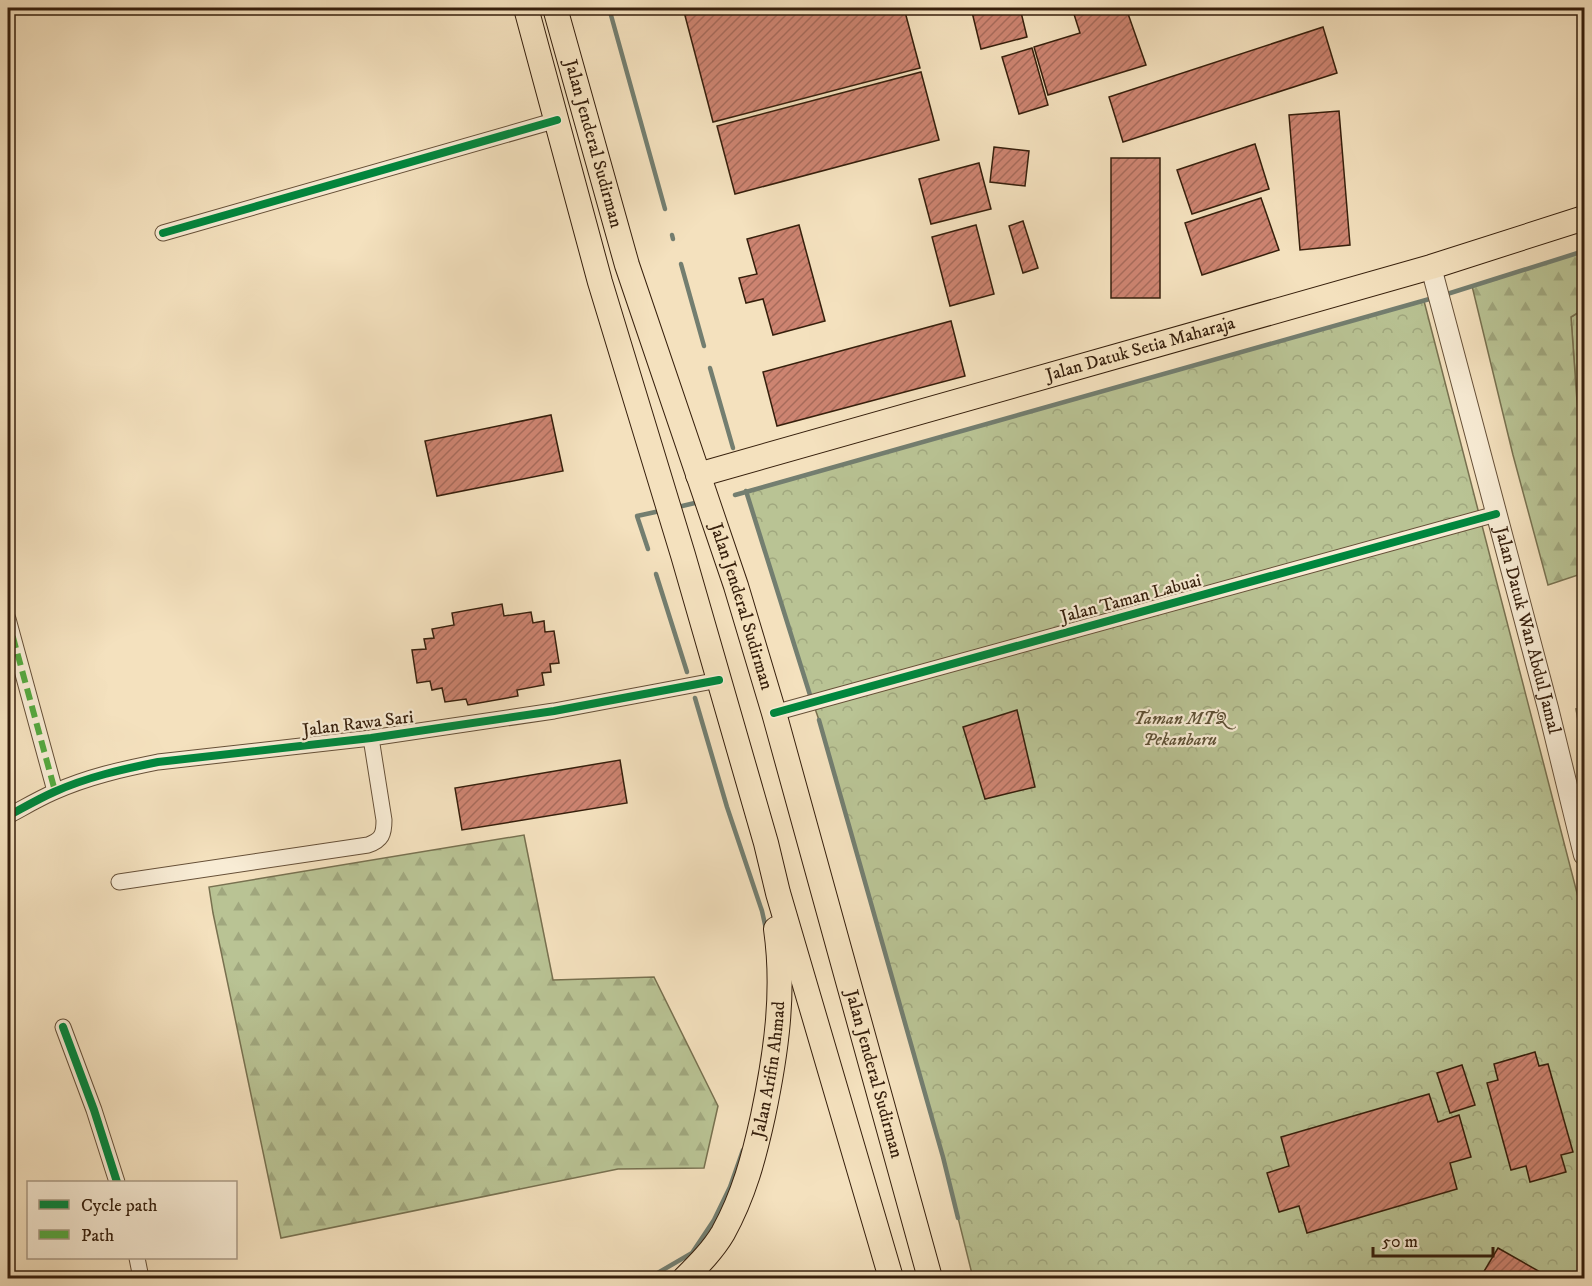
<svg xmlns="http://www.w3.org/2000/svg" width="1592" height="1286" viewBox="0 0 1592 1286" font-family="'IM FELL DW Pica',serif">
<defs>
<pattern id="grass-tufts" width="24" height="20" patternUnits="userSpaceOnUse" patternTransform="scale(1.5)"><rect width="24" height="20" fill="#b9c394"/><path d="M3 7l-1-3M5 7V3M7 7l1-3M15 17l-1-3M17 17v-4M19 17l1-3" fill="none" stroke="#a0a77e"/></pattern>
<pattern id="forest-firs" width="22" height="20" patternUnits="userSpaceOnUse" patternTransform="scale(1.5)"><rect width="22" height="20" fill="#b9c394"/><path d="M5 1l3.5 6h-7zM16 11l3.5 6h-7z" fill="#a0a77e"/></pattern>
<pattern id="park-crowns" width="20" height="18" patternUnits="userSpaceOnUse" patternTransform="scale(1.5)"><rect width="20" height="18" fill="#b9c394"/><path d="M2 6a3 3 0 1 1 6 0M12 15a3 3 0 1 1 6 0" fill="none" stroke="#a0a77e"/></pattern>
<pattern id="building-hatch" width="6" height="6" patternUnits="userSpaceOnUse" patternTransform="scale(1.5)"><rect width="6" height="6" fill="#cd8471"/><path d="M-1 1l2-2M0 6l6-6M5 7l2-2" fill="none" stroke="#a76b5b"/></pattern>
</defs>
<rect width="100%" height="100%" fill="#f4e1be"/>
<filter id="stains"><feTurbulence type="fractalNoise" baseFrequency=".00333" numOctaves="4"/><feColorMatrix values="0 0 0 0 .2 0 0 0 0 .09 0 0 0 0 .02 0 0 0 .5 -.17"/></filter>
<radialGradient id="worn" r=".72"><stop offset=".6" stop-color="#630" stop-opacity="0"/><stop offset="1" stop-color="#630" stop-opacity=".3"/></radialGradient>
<path fill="url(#grass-tufts)" stroke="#787150" stroke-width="1.5" d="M1584 309V442L1580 443 1571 317Z"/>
<g fill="url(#forest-firs)" stroke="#787150" stroke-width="1.5">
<path d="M1584 251V309L1571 317 1580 443 1584 442V573L1548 585 1513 455 1472 286Z"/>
<path d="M1584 708V755L1576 709Z"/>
<path d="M524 835 553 980 654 977 718 1106 704 1168 618 1169 281 1238 213 913 209 887Z"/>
</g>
<path fill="url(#park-crowns)" stroke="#787150" stroke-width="1.5" d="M1424 301 1584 920V961L1580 980 1578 1011 1584 1037V1278H973L943 1157 821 726 796 653 746 491Z"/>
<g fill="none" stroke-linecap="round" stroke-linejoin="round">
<g stroke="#737e70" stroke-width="4.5">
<path d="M609 8 665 209"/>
<path d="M672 235 673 239"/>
<path d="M681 264 704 346"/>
<path d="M1444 295 1584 251"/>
<path d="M710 368 733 448"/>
<path d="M746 491 810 695"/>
<path d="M735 495 1433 298"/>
<path d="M678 507 699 502"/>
<path d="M648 549 637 516 660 511"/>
<path d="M656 574 687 672"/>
<path d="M695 698 727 807 762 911 766 929"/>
<path d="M819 720 943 1157 958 1218"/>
<path d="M649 1278 692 1253 714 1220 730 1187 743 1150"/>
</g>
</g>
<g fill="url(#building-hatch)" stroke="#361f0c" stroke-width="1.5">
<path d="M683 8H904L920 68 713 122Z"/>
<path d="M971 8H1020L1027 37 981 49Z"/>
<path d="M1072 8H1126L1146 65 1048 95 1034 47 1080 33Z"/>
<path d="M1323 27 1337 73 1123 142 1109 97Z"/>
<path d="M1032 48 1048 105 1019 114 1002 57Z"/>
<path d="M921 72 939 140 735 194 717 126Z"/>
<path d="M1339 111 1350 245 1300 250 1289 115Z"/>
<path d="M1255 144 1269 189 1192 214 1177 170Z"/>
<path d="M994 147 1029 151 1025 186 990 182Z"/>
<rect x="1111" y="158" width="49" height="140"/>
<path d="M979 163 991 209 931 224 919 179Z"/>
<path d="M1261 198 1279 250 1202 275 1185 223Z"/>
<path d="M1023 221 1038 268 1023 273 1009 226Z"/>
<path d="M799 225 825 321 773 335 763 299 746 303 739 278 757 274 747 239Z"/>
<path d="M976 225 994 294 950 306 932 237Z"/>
<path d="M951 321 965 376 777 426 763 372Z"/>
<path d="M551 415 563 471 437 496 425 441Z"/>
<path d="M502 604 504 616 531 612 533 623 544 621 545 632 554 631 559 663 550 664 551 672 542 673 544 685 517 690 518 696 468 705 466 699 445 702 442 688 432 690 430 681 417 683 412 650 426 649 424 639 434 638 432 629 454 625 452 613Z"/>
<path d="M1017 710 1035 787 985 799 963 727Z"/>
<path d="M620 760 627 803 462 830 455 788Z"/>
<path d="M1535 1052 1539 1066 1548 1064 1573 1152 1561 1155 1566 1172 1530 1182 1526 1166 1511 1170 1487 1083 1498 1080 1494 1064Z"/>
<path d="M1462 1065 1475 1105 1450 1113 1437 1073Z"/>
<path d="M1429 1094 1438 1122 1459 1115 1471 1157 1450 1163 1457 1189 1307 1233 1299 1206 1279 1212 1267 1173 1289 1166 1281 1137Z"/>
<path d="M1498 1248 1542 1273 1539 1278H1480Z"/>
</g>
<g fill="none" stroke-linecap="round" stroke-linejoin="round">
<defs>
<g id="minor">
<path d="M163 233 557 120"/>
<path d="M8 619 55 791"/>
<path d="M774 713 1496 514"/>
<path d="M8 816C23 808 38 799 54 792 87 777 123 769 158 762L371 738 554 711 719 680"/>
<path d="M119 882 368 845C382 840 384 834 384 820L371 738"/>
<path d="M63 1027 94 1110 117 1182"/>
<path d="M137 1258 141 1278"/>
</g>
<g id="tertiary">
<path id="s1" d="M1431 267 1548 708 1584 855"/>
</g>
<g id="primary">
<path d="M526 8 600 282 683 555 766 843 778 893 891 1278"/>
<path id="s2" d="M555 8 627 265 736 586 774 713 930 1278"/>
<path id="s3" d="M698 475 1431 267 1584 218"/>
<path id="s4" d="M685 1278C699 1264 713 1250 723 1233 744 1195 754 1157 763 1116 776 1054 785 992 776 929"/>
</g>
</defs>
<use href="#minor" stroke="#665038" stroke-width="17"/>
<use href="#tertiary" stroke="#665038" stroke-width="22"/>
<use href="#primary" stroke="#361f0c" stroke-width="26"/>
<use href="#minor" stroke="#f8ecd5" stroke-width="15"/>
<use href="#tertiary" stroke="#f8ecd5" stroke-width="20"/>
<use href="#primary" stroke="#f4e1be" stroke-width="24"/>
<path stroke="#55aa41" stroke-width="6" stroke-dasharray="12 6" stroke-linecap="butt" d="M8 619 55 791"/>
<defs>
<g id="cycleway">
<path d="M163 233 557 120"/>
<path d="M774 713 1496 514"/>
<path d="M8 816C23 808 38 799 54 792 87 777 123 769 158 762L371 738 554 711 719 680"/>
<path d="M63 1027 94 1110 117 1182"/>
</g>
</defs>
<use href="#cycleway" stroke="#f8ecd5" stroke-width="11"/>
<use href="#cycleway" stroke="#00873e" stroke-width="8"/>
</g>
<g text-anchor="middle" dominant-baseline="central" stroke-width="4.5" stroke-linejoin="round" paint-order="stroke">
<g font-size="18" fill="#361f0c" stroke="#f8ecd5">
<text stroke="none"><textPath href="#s2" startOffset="141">Jalan Jenderal Sudirman</textPath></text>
<text stroke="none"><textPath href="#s3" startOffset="460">Jalan Datuk Setia Maharaja</textPath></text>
<text transform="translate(1131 599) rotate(-15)">Jalan Taman Labuai</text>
<text stroke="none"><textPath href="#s2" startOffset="627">Jalan Jenderal Sudirman</textPath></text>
<text stroke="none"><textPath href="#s1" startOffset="376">Jalan Datuk Wan Abdul Jamal</textPath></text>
<text transform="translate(358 724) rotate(-7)">Jalan Rawa Sari</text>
<text stroke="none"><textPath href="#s4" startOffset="230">Jalan Arifin Ahmad</textPath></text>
<text stroke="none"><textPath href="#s2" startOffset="1113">Jalan Jenderal Sudirman</textPath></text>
</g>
<g font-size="18" font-style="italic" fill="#5d5035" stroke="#f8ecd5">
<text x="1180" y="719">Taman MTQ<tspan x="1180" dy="21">Pekanbaru</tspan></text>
</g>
</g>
<rect width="1592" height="1286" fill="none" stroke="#f4e1be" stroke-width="30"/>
<rect x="9" y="9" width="1574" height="1268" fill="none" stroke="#361f0c" stroke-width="3"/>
<rect x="15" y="15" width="1562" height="1256" fill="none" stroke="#361f0c" stroke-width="1.5"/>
<rect x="27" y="1181" width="210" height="78" fill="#f8ecd5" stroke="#aa9a85" stroke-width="1.5"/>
<rect x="39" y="1200" width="30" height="9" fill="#00873e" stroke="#aa9a85" stroke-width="1.5"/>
<text x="81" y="1211" font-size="18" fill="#361f0c">Cycle path</text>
<rect x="39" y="1230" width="30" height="9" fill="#55aa41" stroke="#aa9a85" stroke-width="1.5"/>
<text x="81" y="1241" font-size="18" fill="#361f0c">Path</text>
<path d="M1373 1247v9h120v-9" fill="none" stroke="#361f0c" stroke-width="3"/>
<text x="1382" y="1247" font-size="18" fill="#361f0c" stroke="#f8ecd5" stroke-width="4.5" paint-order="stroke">50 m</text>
<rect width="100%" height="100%" filter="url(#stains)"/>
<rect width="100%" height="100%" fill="url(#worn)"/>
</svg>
